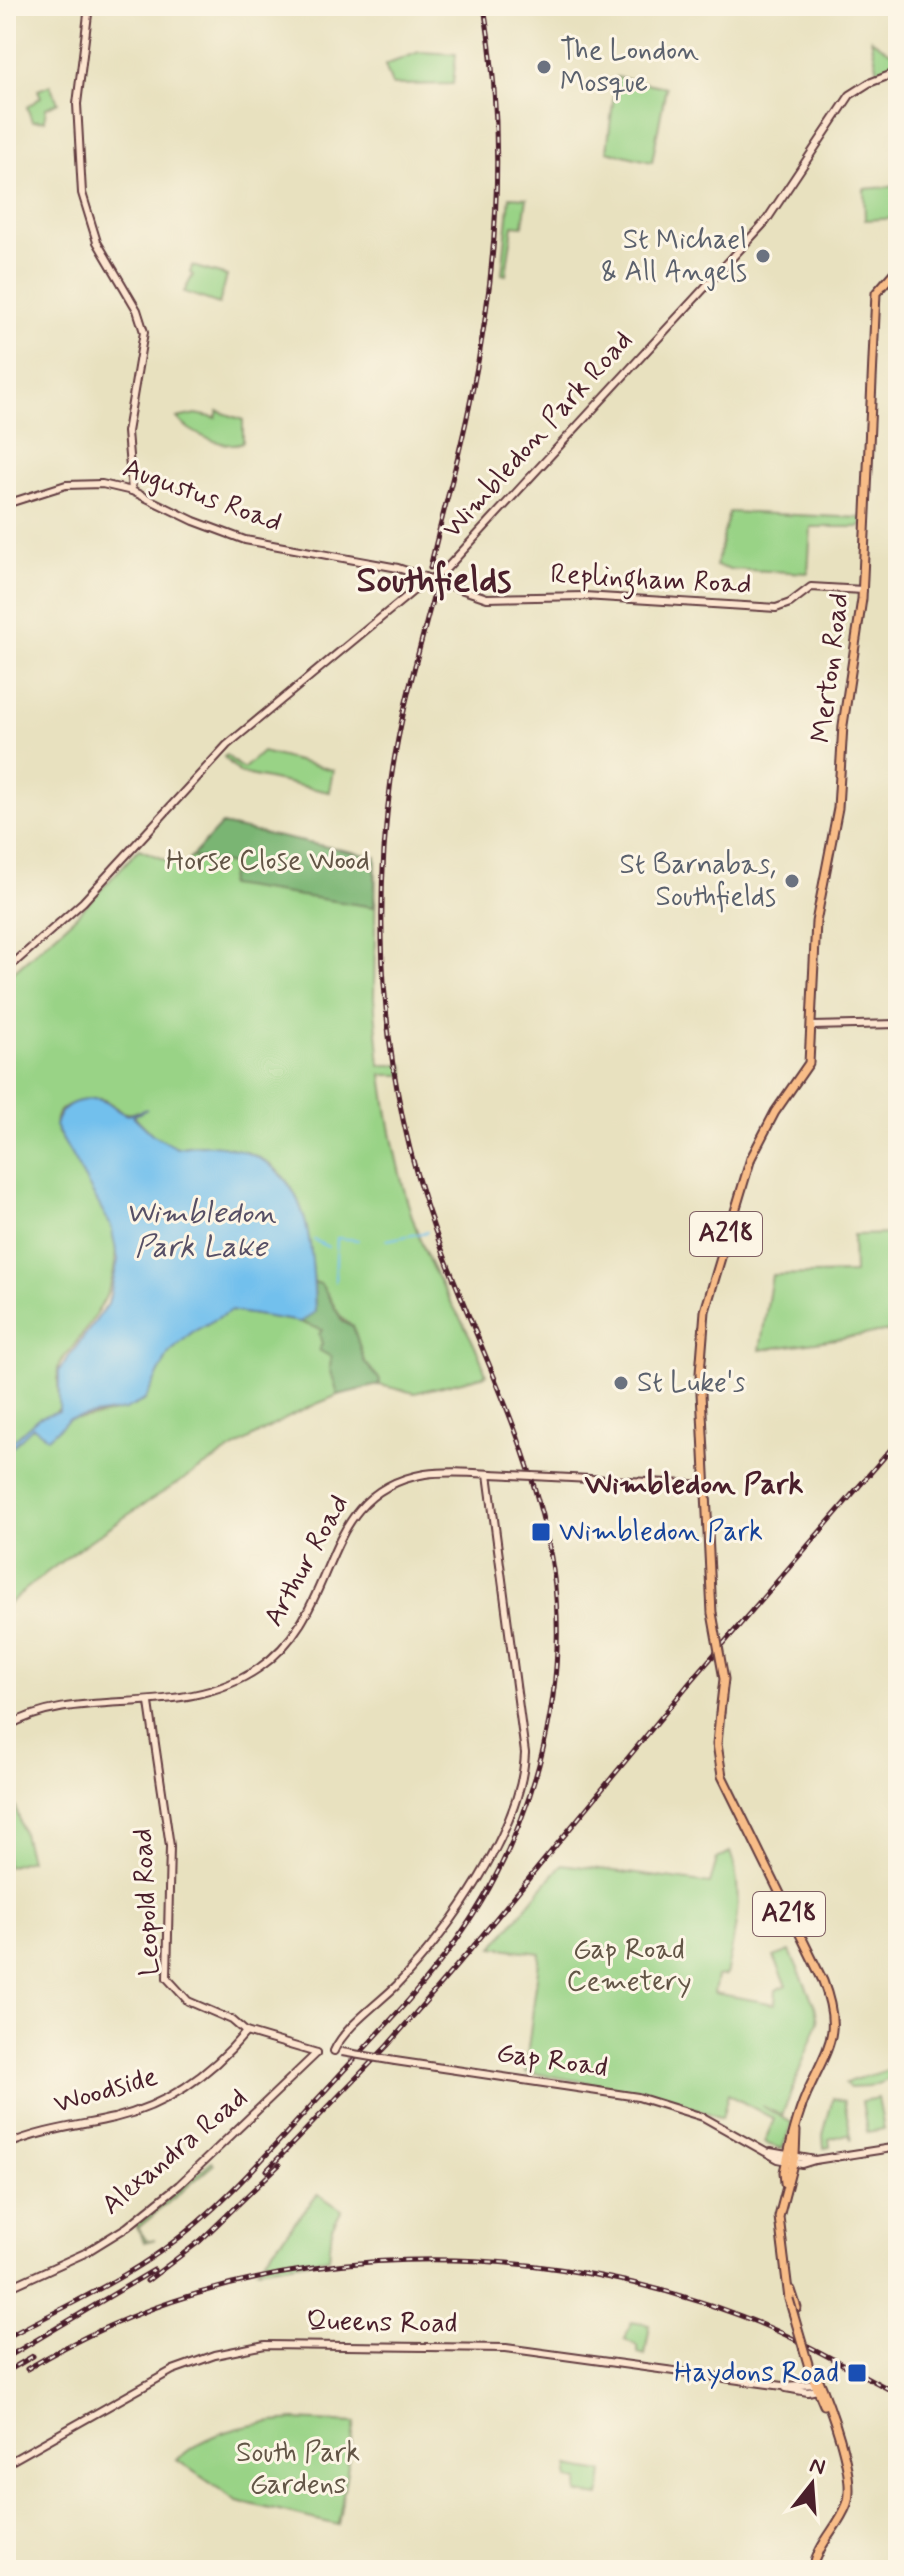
<svg xmlns="http://www.w3.org/2000/svg" width="904" height="2576" viewBox="0 0 904 2576" font-family="Mynerve,sans-serif">
<rect width="100%" height="100%" fill="#fcf5e5"/>
<filter id="ink" filterUnits="userSpaceOnUse"><feTurbulence type="fractalNoise" baseFrequency=".0125" numOctaves="2"/><feDisplacementMap in="SourceGraphic" scale="16" xChannelSelector="R" yChannelSelector="G"/><feConvolveMatrix kernelMatrix="1 2 1 2 8 2 1 2 1" color-interpolation-filters="sRGB"/></filter>
<filter id="wash" filterUnits="userSpaceOnUse"><feTurbulence type="fractalNoise" baseFrequency=".006" numOctaves="4" result="noise"/><feDisplacementMap in="SourceGraphic" scale="32" xChannelSelector="R" yChannelSelector="G"/><feGaussianBlur stdDeviation="1.8" result="paint"/><feColorMatrix in="noise" values="0 0 0 0 0 0 0 0 0 0 0 0 0 0 0 0 0 1.4 0 .05"/><feComposite in="paint" operator="in"/></filter>
<g filter="url(#wash)">
<rect width="100%" height="100%" fill="#e8e1bf"/>
<g fill="#99d386" stroke="#727958" stroke-width="2">
<path d="M871 39 898 57V66L878 71Z"/>
<path d="M419 52 456 54 453 84 392 85 385 65Z"/>
<path d="M616 77 666 87 652 162 607 151Z"/>
<path d="M50 85 58 102 46 108 45 120 32 121 27 107 41 97 38 90Z"/>
<path d="M898 186V218L865 220 864 189Z"/>
<path d="M510 197 527 198 523 226 513 225 506 275 502 274Z"/>
<path d="M192 266 227 276 219 304 184 292 193 275 190 273Z"/>
<path d="M218 411 243 420V442C225 450 189 433 177 418L196 414 216 418Z"/>
<path d="M729 512 862 518 861 527H811L808 573 728 569 716 566Z"/>
<path d="M262 752 333 770 329 792 240 773 224 757 226 755 243 769Z"/>
<path d="M221 825 376 857 374 998 380 1065H404L405 1075H382C390 1136 402 1198 426 1254 441 1291 477 1339 486 1375L415 1393 379 1385 380 1380 364 1362 353 1326C332 1317 333 1289 314 1282 308 1228 304 1172 246 1152 224 1145 199 1143 177 1148L152 1134 133 1115 138 1111C120 1119 118 1104 101 1099 86 1098 51 1104 56 1127 58 1137 67 1144 72 1152 83 1169 113 1222 115 1240 120 1284 98 1314 72 1348 68 1354 59 1361 58 1368 57 1373 59 1401 60 1408L51 1415C81 1424 117 1413 145 1400L169 1353 191 1333 230 1311 300 1322 323 1330 356 1389C293 1409 237 1446 181 1481 120 1519 61 1558 6 1606V978L75 917 139 849 182 867Z"/>
<path d="M898 1234V1330L760 1350 772 1275 854 1273 853 1235Z"/>
<path d="M16 1807 30 1860 6 1867V1809Z"/>
<path d="M730 1852C745 1892 735 1934 726 1975L717 1976 714 1993 775 2004 776 1990 787 1985 774 1957 790 1951 815 2006 818 2022 782 2116 762 2106 792 2123 782 2149 764 2143 774 2119 728 2094 722 2118C658 2093 593 2083 525 2072L540 1953 493 1947 562 1864 710 1884 717 1859Z"/>
<path d="M898 2065V2076L869 2087 850 2088 845 2084C851 2078 882 2075 898 2065Z"/>
<path d="M833 2098 844 2101 852 2140 848 2134 829 2139 830 2147 824 2148 823 2135Z"/>
<path d="M878 2098 884 2129 867 2132 862 2101Z"/>
<path d="M212 2161 214 2164 138 2228 147 2241 155 2239 144 2242 136 2225Z"/>
<path d="M318 2194 342 2210 332 2227 329 2258 257 2269Z"/>
<path d="M631 2322 650 2325 645 2355 638 2353 637 2346 625 2339Z"/>
<path d="M294 2420 355 2423 338 2525 237 2501 177 2460C207 2431 253 2423 294 2420Z"/>
<path d="M569 2466 603 2472 600 2496 577 2493 579 2480 568 2479Z"/>
</g>
<g fill="#7ab573" stroke="#626a4f" stroke-width="2">
<path d="M221 825 376 857 374 907 228 885 232 864 191 857Z"/>
<path d="M314 1282 321 1284 343 1322 353 1326 364 1361 380 1380 379 1385 338 1395 330 1368 331 1357 319 1350 322 1344 319 1334 322 1330 300 1322 315 1312Z"/>
</g>
<path fill="#72c0ed" stroke="#5e708c" stroke-width="2" d="M95 1099C110 1100 115 1112 128 1115L147 1109 133 1116 152 1134 177 1148C199 1143 224 1144 245 1152 313 1175 312 1252 315 1312L300 1322 230 1311 191 1333 169 1353 145 1400 125 1410 69 1419 48 1438 33 1427 6 1453V1447L38 1418 59 1411V1370L108 1304 118 1260 111 1226 55 1126C60 1105 75 1100 95 1099Z"/>
<g fill="none" stroke-linecap="round" stroke-linejoin="round">
<g stroke="#72c0ed" stroke-width="2">
<path d="M314 1240 328 1247"/>
<path d="M387 1240 427 1232"/>
<path d="M335 1282 337 1238 358 1240"/>
</g>
</g>
</g>
<g filter="url(#ink)">
<g fill="none" stroke-linecap="round" stroke-linejoin="round">
<defs>
<g id="secondary">
<path d="M89 6 77 104 82 193 97 242 137 310 144 332 127 432 132 491"/>
<path d="M6 504 66 485 102 484 132 491 194 521 245 540 398 568 487 598 584 596 776 608 790 603 811 587 863 590"/>
<path d="M6 970 83 902 227 745 418 587 445 570 766 221 850 95 869 83 898 72"/>
<path d="M812 1026 898 1024"/>
<path d="M532 1476 707 1485"/>
<path d="M149 1703 170 1846 167 1978 188 2001 232 2020 246 2032 317 2053"/>
<path d="M6 1727C81 1683 179 1723 259 1668 344 1610 314 1493 425 1474 453 1470 483 1474 511 1475"/>
<path d="M334 2051C345 2026 378 2004 397 1985 449 1931 522 1829 525 1753L488 1474"/>
<path d="M395 2061 638 2097 703 2117 778 2159 802 2164 815 2160"/>
<path d="M6 2145C41 2130 77 2126 114 2118 168 2105 211 2074 246 2032"/>
<path d="M770 2152 815 2160 898 2147"/>
<path d="M6 2289 85 2253 127 2227 179 2185 317 2053"/>
<path d="M786 2388 808 2392 822 2389"/>
<path d="M6 2464 173 2370 215 2355 265 2345 506 2348 783 2386 817 2384"/>
</g>
<g id="primary">
<path d="M712 1613 700 1373 705 1311 751 1158 775 1112 809 1063 816 922 838 808 843 725 862 599 876 293 898 268"/>
<path d="M720 1713 717 1744 722 1776 823 1981C843 2034 828 2046 807 2093 796 2118 790 2146 784 2172L785 2183"/>
<path d="M791 2290 797 2308"/>
<path d="M789 2299 779 2217 795 2156 796 2131"/>
<path d="M811 2374 824 2405"/>
<path d="M813 2570C818 2543 838 2528 847 2504 857 2476 828 2401 816 2373"/>
</g>
</defs>
<use href="#secondary" stroke="#623c41" stroke-width="10"/>
<use href="#primary" stroke="#623c41" stroke-width="11"/>
<use href="#secondary" stroke="#fce5cf" stroke-width="6"/>
<use href="#primary" stroke="#f8bd88" stroke-width="7"/>
<defs>
<g id="rail">
<path d="M430 568C443 511 460 455 471 398 498 269 506 136 484 6"/>
<path d="M267 2170 387 2046 471 1949 687 1686 898 1441"/>
<path d="M147 2281 200 2241 279 2165"/>
<path d="M6 2338C59 2309 114 2285 164 2249 224 2206 272 2148 322 2094 367 2044 416 1997 455 1942 530 1838 571 1698 553 1570 535 1449 475 1342 434 1228 383 1086 371 929 391 780 400 716 418 655 434 593"/>
<path d="M6 2358 154 2270"/>
<path d="M27 2369C238 2240 512 2229 741 2316 795 2336 846 2367 898 2394"/>
<path d="M6 2372 33 2356"/>
</g>
</defs>
<use href="#rail" stroke="#4a1f2b" stroke-width="5"/>
<use href="#rail" stroke="#fcf5e5" stroke-width="2" stroke-dasharray="6" stroke-linecap="butt"/>
<defs>
<g id="secondary-bridge">
<path d="M511 1475 532 1476"/>
<path d="M342 2052 395 2061"/>
</g>
<g id="primary-bridge">
<path d="M712 1613 724 1679 720 1713"/>
<path d="M789 2299 811 2374"/>
</g>
</defs>
<use href="#secondary-bridge" stroke="#623c41" stroke-width="10" stroke-linecap="butt"/>
<use href="#primary-bridge" stroke="#623c41" stroke-width="11" stroke-linecap="butt"/>
<use href="#secondary-bridge" stroke="#fce5cf" stroke-width="6"/>
<use href="#primary-bridge" stroke="#f8bd88" stroke-width="7"/>
</g>
</g>
<g fill="#6b7280" stroke="#fcf5e5" stroke-width="3">
<circle cx="544" cy="67" r="8"/>
<circle cx="763" cy="256" r="8"/>
<circle cx="792" cy="881" r="8"/>
<circle cx="621" cy="1383" r="8"/>
</g>
<g fill="#1a4fb4" stroke="#fcf5e5" stroke-width="3">
<rect x="531" y="1522" width="20" height="20" rx="4"/>
<rect x="847" y="2363" width="20" height="20" rx="4"/>
</g>
<g text-anchor="middle" dominant-baseline="central" stroke-width="6" stroke-linejoin="round" paint-order="stroke">
<g fill="#fcf5e5" stroke="#7f5f63" stroke-width="2">
<rect x="690" y="1212" width="72" height="44" rx="6"/>
<rect x="753" y="1892" width="72" height="44" rx="6"/>
</g>
<g font-size="26" font-weight="bold" fill="#4a1f2b">
<text x="726" y="1234">A218</text>
<text x="789" y="1914">A218</text>
</g>
<g font-size="28" fill="#5b616d" stroke="#fcf5e5" text-anchor="start">
<text x="560" y="51">The London<tspan x="560" dy="32">Mosque</tspan></text>
<text x="747" y="240" text-anchor="end">St Michael<tspan x="747" dy="32">&amp; All Angels</tspan></text>
<text x="776" y="865" text-anchor="end">St Barnabas,<tspan x="776" dy="32">Southfields</tspan></text>
<text x="637" y="1383">St Luke's</text>
</g>
<g font-size="28" fill="#4a1f2b" stroke="#fcf5e5">
<text transform="translate(538 435) rotate(-48)">Wimbledon Park Road</text>
<text transform="translate(202 496) rotate(20)">Augustus Road</text>
<text transform="translate(651 580) rotate(3)">Replingham Road</text>
<text transform="translate(831 668) rotate(-83)">Merton Road</text>
<text transform="translate(307 1561) rotate(-61)">Arthur Road</text>
<text transform="translate(147 1902) rotate(-93)">Leopold Road</text>
<text transform="translate(552 2061) rotate(8)">Gap Road</text>
<text transform="translate(106 2091) rotate(-16)">Woodside</text>
<text transform="translate(175 2152) rotate(-40)">Alexandra Road</text>
<text transform="translate(382 2323) rotate(1)">Queens Road</text>
</g>
<g font-size="28" fill="#625546" stroke="#fcf5e5">
<text x="268" y="861">Horse Close Wood</text>
<text x="629" y="1950">Gap Road<tspan x="629" dy="32">Cemetery</tspan></text>
<text x="298" y="2453">South Park<tspan x="298" dy="32">Gardens</tspan></text>
</g>
<g font-size="28" fill="#164399" stroke="#fcf5e5" text-anchor="start">
<text x="559" y="1532">Wimbledon Park</text>
<text x="839" y="2373" text-anchor="end">Haydons Road</text>
</g>
<g font-size="30" font-style="italic" fill="#564f65" stroke="#fcf5e5">
<text x="201" y="1213">Wimbledon<tspan x="201" dy="34">Park Lake</tspan></text>
</g>
<g font-size="30" font-weight="bold" fill="#4a1f2b" stroke="#fcf5e5">
<text x="694" y="1484">Wimbledon Park</text>
</g>
<g font-size="36" font-weight="bold" fill="#4a1f2b" stroke="#fcf5e5">
<text x="434" y="581">Southfields</text>
</g>
</g>
<rect width="904" height="2576" fill="none" stroke="#fcf5e5" stroke-width="32"/>
<g transform="translate(812 2484) rotate(17)" stroke="#fcf5e5" stroke-width="6" paint-order="stroke">
<path d="M0-6L14 30L0 20L-14 30Z" fill="#4a1f2b"/>
<text y="-12" font-size="22" font-weight="bold" text-anchor="middle" fill="#4a1f2b">N</text>
</g>
</svg>
